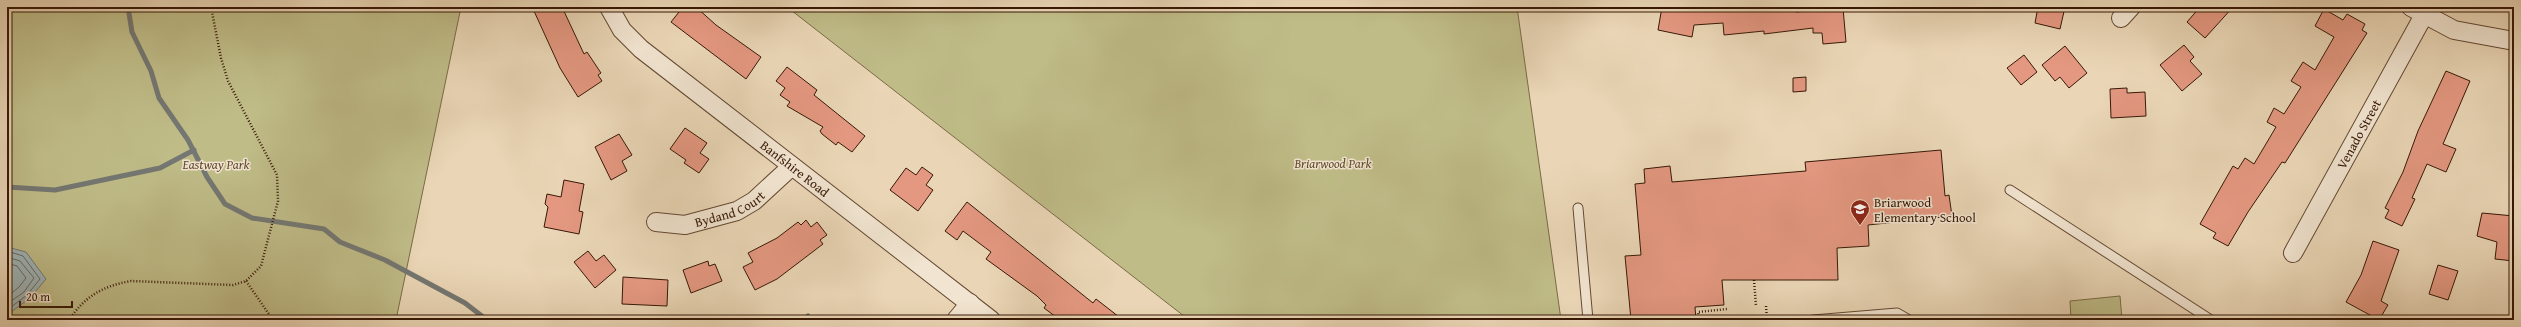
<svg xmlns="http://www.w3.org/2000/svg" width="2521" height="327" viewBox="0 0 2521 327" font-family="'Gentium Book Plus',serif">
<rect width="100%" height="100%" fill="#ead6b6"/>
<filter id="stains"><feTurbulence type="fractalNoise" baseFrequency=".005" numOctaves="4"/><feColorMatrix values="0 0 0 0 .2 0 0 0 0 .09 0 0 0 0 .02 0 0 0 .5 -.17"/></filter>
<radialGradient id="worn" r=".72"><stop offset=".6" stop-color="#630" stop-opacity="0"/><stop offset="1" stop-color="#630" stop-opacity=".3"/></radialGradient>
<g fill="#bfbc88" stroke="#7b6a47">
<path d="M7 7H461L396 320H7Z"/>
<path d="M787 7H1517L1561 320H1189Z"/>
<path d="M2120 296 2122 320H2071L2070 301Z"/>
</g>
<path fill="#9db6ba" stroke="#747772" d="M7 247 26 252 46 279 30 298 7 315Z"/>
<g fill="none" stroke-linecap="round" stroke-linejoin="round">
<g stroke="#6a6760" stroke-width="1">
<path d="M7 251 23 256 40 279 27 295 7 310"/>
<path d="M7 257 20 261 34 278 24 292 7 304"/>
<path d="M7 263 17 266 26 278 19 287 7 297"/>
</g>
<g stroke="#747772" stroke-width="5">
<path d="M128 7 132 32 151 71 159 98 188 140 207 177 225 204 252 218 324 229 340 242 385 260 465 303 487 320"/>
<path d="M7 187 55 190 160 168 194 150"/>
<path d="M803 320 808 316"/>
</g>
</g>
<g fill="#e49881" stroke="#371806">
<path d="M544 7H562L584 54 587 52 601 73 598 75 602 81 578 97 560 68 534 11Z"/>
<path d="M683 7H696L716 25 761 57 746 79 671 22Z"/>
<path d="M1662 7H1795L1796 12 1843 8 1846 42 1823 44 1822 33H1813V28L1764 34V31L1724 35 1723 23 1694 25 1692 37 1658 30Z"/>
<path d="M2038 7H2065L2060 29 2035 23Z"/>
<path d="M2200 7H2233L2205 38 2187 22Z"/>
<path d="M2324 9 2343 20 2347 14 2365 24 2362 30 2367 33 2285 163 2282 162 2248 212 2228 246 2213 238 2216 233 2200 224 2233 166 2238 169 2245 158 2254 164 2276 127 2267 122 2274 108 2284 114 2301 87 2291 81 2303 62 2315 70 2334 37 2315 26Z"/>
<path d="M2184 45 2194 57 2190 61 2202 74 2182 91 2160 65Z"/>
<path d="M2065 46 2087 73 2069 88 2060 77 2055 81 2042 65Z"/>
<path d="M2024 55 2037 72 2021 85 2007 68Z"/>
<path d="M787 67 817 90 814 95 865 136 852 152 838 142 836 145 822 134 820 131 823 127 787 106 790 102 780 95 785 88 776 81Z"/>
<path d="M2446 71 2470 81 2443 144 2456 149 2446 172 2427 164 2412 198 2415 199 2402 226 2385 218 2389 210 2385 208 2403 172 2418 131Z"/>
<path d="M1806 77V91L1793 92V78Z"/>
<path d="M2127 88V93L2145 92 2146 116 2111 118 2110 89Z"/>
<path d="M685 128 707 143 700 153 709 159 699 173 684 163 686 160 670 149Z"/>
<path d="M619 134 632 155 622 161 627 171 611 180 595 147Z"/>
<path d="M1941 150 1945 196 1949 195 1952 216 1868 225 1869 246 1837 248 1838 280H1722L1724 305 1695 307 1696 320H1631L1625 256 1641 255 1635 184 1645 183 1644 169 1670 166 1672 182 1806 171 1805 162Z"/>
<path d="M922 167 933 175 926 185 933 190 918 211 890 190 906 168 916 175Z"/>
<path d="M564 180 584 184 579 211 583 212 579 234 544 227 548 207 545 204 547 194 561 197Z"/>
<path d="M967 202 1093 303 1096 299 1123 320H1060L1044 308 1046 305 1037 296 986 259 991 252 963 231 957 240 945 231Z"/>
<path d="M2482 213 2514 216V261L2495 259 2497 242 2477 236Z"/>
<path d="M806 220 811 227 817 222 827 235 820 240 823 244 777 279 755 290 743 267 753 262 748 253 777 238 798 222 801 225Z"/>
<path d="M2373 241 2399 250 2381 301 2388 305 2379 320 2346 302 2361 275Z"/>
<path d="M588 251 596 261 604 255 616 270 595 288 574 262Z"/>
<path d="M708 261 709 266 715 264 722 281 691 293 683 270Z"/>
<path d="M2438 265 2458 271 2448 300 2429 294Z"/>
<path d="M623 277 668 280 667 306 622 304Z"/>
</g>
<g fill="none" stroke-linecap="round" stroke-linejoin="round">
<defs>
<g id="lane">
<path d="M2010 190 2211 320"/>
<path d="M1578 208 1588 320"/>
<path d="M1813 320 1897 313 1909 320"/>
</g>
<g id="street">
<path id="s1" d="M609 7 622 30 641 49 991 320"/>
<path d="M2411 7 2454 30 2514 41"/>
<path d="M2121 18 2131 7"/>
<path id="s2" d="M656 222 685 225 737 211 754 201 792 166"/>
<path id="s3" d="M2293 253 2424 15"/>
<path d="M956 320 970 303"/>
</g>
</defs>
<use href="#lane" stroke="#644832" stroke-width="11"/>
<use href="#street" stroke="#644832" stroke-width="20"/>
<g stroke="#371806" stroke-width="2.5" stroke-dasharray="1 2" stroke-linecap="butt">
<path d="M1754 280 1756 306"/>
<path d="M246 281 273 320"/>
<path d="M1766 306 1767 320"/>
<path d="M69 320C85 296 103 286 131 281L233 285 246 281 261 266 278 201 277 175 228 81 221 58 211 7"/>
<path d="M1699 320 1698 312 1727 309"/>
</g>
<use href="#lane" stroke="#f1e4d0" stroke-width="9"/>
<use href="#street" stroke="#f1e4d0" stroke-width="18"/>
</g>
<defs>
<symbol id="school-pin" viewBox="-11 -11 22 30"><path d="M0 17L-7.5 6A9.5 9.5 0 1 1 7.5 6Z" fill="#8f2418" stroke="#f1e4d0"/><path d="M0-5L7-2L0 1L-7-2ZM-4 1L0 2.5L4 1V4Q0 6-4 4Z" fill="#fff"/></symbol>
</defs>
<g fill-rule="evenodd">
<use href="#school-pin" x="1849" y="198" width="22" height="30"/>
</g>
<g text-anchor="middle" dominant-baseline="central" stroke-width="3" stroke-linejoin="round" paint-order="stroke">
<g font-size="13" fill="#371806" stroke="#f1e4d0">
<text stroke="none"><textPath href="#s3" startOffset="136">Venado Street</textPath></text>
<text stroke="none"><textPath href="#s1" startOffset="248">Banfshire Road</textPath></text>
<text stroke="none"><textPath href="#s2" startOffset="77">Bydand Court</textPath></text>
</g>
<g font-size="13" font-style="italic" fill="#60492d" stroke="#f1e4d0">
<text x="1333" y="163">Briarwood Park</text>
<text x="216" y="164">Eastway Park</text>
</g>
<g font-size="13" fill="#371806" stroke="#f1e4d0" text-anchor="start">
<text x="1874" y="202">Briarwood<tspan x="1874" dy="15">Elementary School</tspan></text>
</g>
</g>
<rect width="2521" height="327" fill="none" stroke="#ead6b6" stroke-width="24"/>
<rect x="8" y="8" width="2505" height="311" fill="none" stroke="#371806" stroke-width="2"/>
<rect x="12" y="12" width="2497" height="303" fill="none" stroke="#371806"/>
<path d="M20 301v6h52v-6" fill="none" stroke="#371806" stroke-width="2"/>
<text x="26" y="301" font-size="12" fill="#371806" stroke="#f1e4d0" stroke-width="3" paint-order="stroke">20 m</text>
<rect width="100%" height="100%" filter="url(#stains)"/>
<rect width="100%" height="100%" fill="url(#worn)"/>
</svg>
